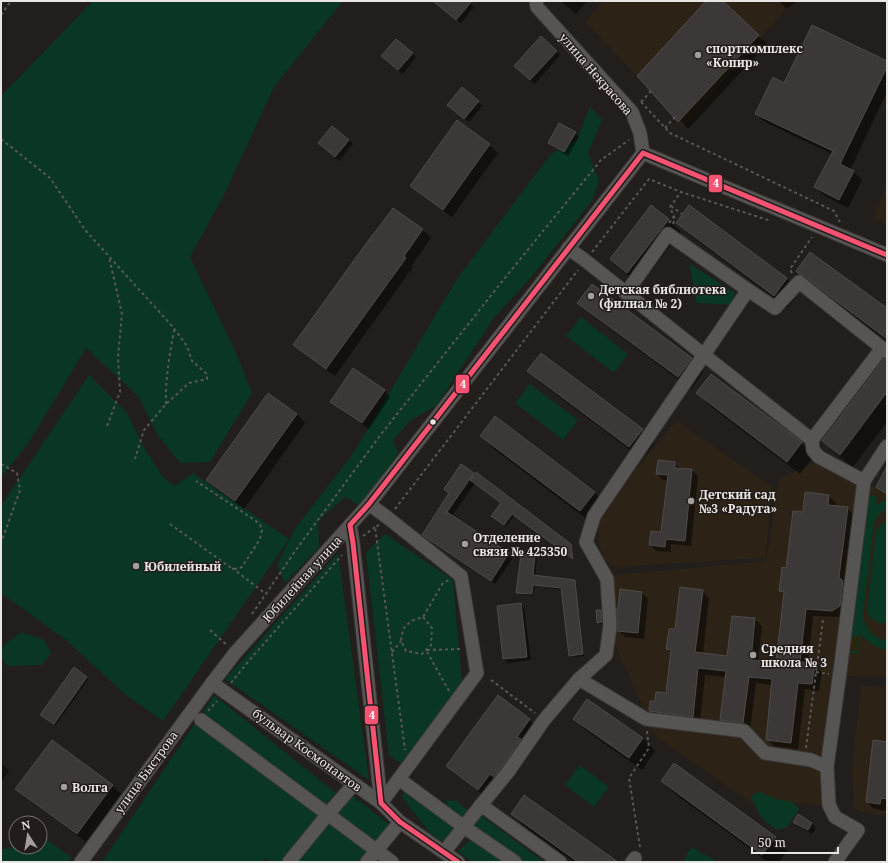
<svg xmlns="http://www.w3.org/2000/svg" width="888" height="863" viewBox="0 0 888 863" font-family="'Noto Serif',serif">
<rect width="100%" height="100%" fill="#211e1c"/>
<g fill="#2c2316">
<path d="M603 1H706L637 76 585 22Z"/>
<path d="M723 1H793L684 127 678 122 759 35Z"/>
<path d="M887 187V223L873 217Z"/>
<path d="M676 421 773 487 765 558 615 567 605 559 599 544 598 516Z"/>
<path d="M818 460 875 487 887 466V677L848 676 834 761 821 805 792 803 767 813 656 737 610 634 614 575 766 561 779 479Z"/>
<path d="M861 686 887 687V816L876 815 854 809 852 771Z"/>
</g>
<g fill="#093723">
<path d="M93 1H343L274 87 224 195 190 257 237 355 252 393 210 462 180 463 157 434 139 397 86 348 28 444 1 477V96Z"/>
<path d="M590 106 602 120 588 153 599 181 592 201 532 276 493 319 437 405 410 421 393 440 398 452 374 489 361 506 345 497 318 521 319 547 285 583 277 565 294 530 354 452 398 378 457 279 516 200 551 154 577 140Z"/>
<path d="M689 263 735 293 730 305 697 303Z"/>
<path d="M581 317 628 354 614 373 566 336Z"/>
<path d="M89 375 127 413 142 444 163 477 175 486 193 473 289 539 163 721 126 695 65 639 1 593V506Z"/>
<path d="M530 384 578 420 563 440 515 403Z"/>
<path d="M868 495 877 496 876 505 887 499V508L879 514 874 524 863 616C866 630 874 638 887 641V650C876 648 868 643 861 634L858 654 850 653Z"/>
<path d="M887 521V624C877 622 869 621 867 610L876 531 881 524Z"/>
<path d="M385 534 453 580 462 682 403 765 389 755 366 553Z"/>
<path d="M338 553 369 780 225 679Z"/>
<path d="M21 632 44 640 51 653 42 665 7 666 1 657V648Z"/>
<path d="M214 695 336 793 283 862H271L266 858 263 862H102Z"/>
<path d="M580 765 609 787 594 807 565 785Z"/>
<path d="M405 790 433 809 455 830 446 844 430 833 402 797Z"/>
<path d="M757 791 776 799 793 802 799 809 787 827 777 830 763 820 751 797Z"/>
<path d="M349 793 390 825 362 862H295Z"/>
<path d="M445 800 457 801 471 813 465 821 449 807Z"/>
<path d="M482 816 544 862H523L473 826 474 818Z"/>
<path d="M45 838 72 858 68 862H1V850L16 846V847H40V839Z"/>
<path d="M470 840 503 862H472L458 851Z"/>
<path d="M691 847 718 862H683Z"/>
</g>
<path fill="#2b2407" d="M853 636H859L857 651H851Z"/>
<g fill="#0007">
<path d="M444 1H468L474 7 461 23 444 10Z"/>
<path d="M561 1H587L576 14Z"/>
<path d="M708 1H721L767 44 688 129 638 76Z"/>
<path d="M779 1H798L786 9Z"/>
<path d="M556 51 560 55 535 84 519 70Z"/>
<path d="M412 53 416 57 403 74 386 60Z"/>
<path d="M887 62V92L850 170 854 172 862 180 848 208 823 195 815 187 832 154 765 122 756 114 784 84Z"/>
<path d="M462 89 482 106 469 122 452 109Z"/>
<path d="M575 133 579 137 568 156 553 147 549 143Z"/>
<path d="M349 140 353 144 339 161 319 143Z"/>
<path d="M489 145 498 153 452 217 420 194 411 186Z"/>
<path d="M689 206 787 279 799 292 787 308 690 235 677 222Z"/>
<path d="M393 209 423 230 431 238 412 265 413 267 335 376 303 353 295 345Z"/>
<path d="M668 220 681 232 640 285 624 272 611 259Z"/>
<path d="M797 271 887 310V341L849 313 818 288 813 287Z"/>
<path d="M579 303 691 359 704 371 691 389 592 315Z"/>
<path d="M887 364V422L853 467 836 454 823 441Z"/>
<path d="M528 371 642 430 655 443 642 459 541 383Z"/>
<path d="M384 390 390 397 369 429 338 408 332 402Z"/>
<path d="M698 393 801 443 814 456 800 474 710 406Z"/>
<path d="M297 414 305 423 244 509 215 488 207 480Z"/>
<path d="M481 436 594 492 607 505 593 524 494 449Z"/>
<path d="M675 463 681 469 692 470 698 476 691 546 671 544V552L656 551 650 545 662 533 668 480H663L657 474Z"/>
<path d="M461 466 570 544 572 546 574 559 515 515 506 526 494 517 502 503 475 483 452 516 509 554 513 558 495 584 427 539 423 534 449 493 445 489Z"/>
<path d="M829 496 836 503V507L847 508 854 515 847 613 840 617 813 616 808 664H814L822 672 819 691 805 689 798 749 774 746 767 739 773 685 756 683 750 730 729 727 721 720 726 677 705 675 700 723 657 718 650 711 656 702 667 694 672 654 667 649 676 630 702 591 709 598 703 654 728 657 733 617 755 619 762 626 758 662 777 664 785 595 780 590 786 569 804 513Z"/>
<path d="M521 556 535 557 537 559 535 576 575 581 576 583 584 656 572 657 570 655 563 590 535 586 533 596 519 594 517 592Z"/>
<path d="M642 593 648 599 644 639 625 637 618 630 619 608Z"/>
<path d="M520 604 524 608 531 660 508 663 504 659 498 607Z"/>
<path d="M601 611 602 613 603 624H600L598 622Z"/>
<path d="M86 677 88 679 56 725 43 716Z"/>
<path d="M498 697 530 720 538 728 487 798 456 774 447 766Z"/>
<path d="M575 719 643 738 655 751 642 770 587 731Z"/>
<path d="M52 741 113 786 121 794 86 842 25 797 17 789Z"/>
<path d="M887 743V811L874 809 867 802Z"/>
<path d="M1 763 9 771 1 782Z"/>
<path d="M662 781 775 838 788 850 779 862H768L675 794Z"/>
<path d="M512 814 616 862H574L525 827Z"/>
<path d="M798 816 812 824 816 828 812 834 798 825 794 821Z"/>
</g>
<g fill="#3b3837" stroke="#4d4b49">
<path d="M433 1H472L456 20Z"/>
<path d="M706 1H723L759 35 678 122 637 76Z"/>
<path d="M812 25 887 61V67L840 164 854 171 839 200 814 187 833 151 755 114 773 77 784 83Z"/>
<path d="M541 36 557 51 530 80 514 66Z"/>
<path d="M396 39 413 53 398 70 381 56Z"/>
<path d="M462 87 479 101 464 119 447 105Z"/>
<path d="M457 120 490 144 443 210 410 186Z"/>
<path d="M559 123 576 132 564 152 548 143Z"/>
<path d="M332 126 349 140 335 157 318 143Z"/>
<path d="M651 205 669 219 627 273 610 259Z"/>
<path d="M689 205 787 278 774 296 676 223Z"/>
<path d="M393 208 423 229 404 256 406 258 326 369 293 345 373 234V235Z"/>
<path d="M810 252 887 308V339L835 300 804 276 799 274 796 271Z"/>
<path d="M592 284 692 358 678 377 577 303Z"/>
<path d="M541 353 643 429 629 447 527 371Z"/>
<path d="M884 359 887 360V392L840 455 822 441Z"/>
<path d="M353 368 385 390 362 423 330 402Z"/>
<path d="M711 374 802 442 787 462 696 393Z"/>
<path d="M268 393 297 414 235 501 206 480Z"/>
<path d="M495 416 595 492 580 511 480 436Z"/>
<path d="M658 460 675 462V468L692 469 685 541 666 539 665 547 649 545 651 531 661 532 668 475 656 474Z"/>
<path d="M461 464 474 473 447 512 509 553 491 581 422 535 449 493 444 489Z"/>
<path d="M887 466V494L876 487Z"/>
<path d="M476 472 571 544 573 559 512 514 504 525 491 516 501 503 470 480Z"/>
<path d="M805 492 829 495 828 505 848 507 839 577 843 581 840 606 832 611 806 609 800 662 815 663 812 684 798 683 791 743 766 740 772 679 749 677 743 723 720 720 726 671 698 668 693 717 649 711 650 701H655L656 692 666 693 671 650 666 649 669 629H675L680 587 703 590 695 652 727 656 732 616 755 618 751 660 776 663 784 592 779 591 782 567 786 568 793 511 803 512Z"/>
<path d="M521 554 535 556 533 575 575 580 583 654 569 656 561 588 533 585 532 594 516 593Z"/>
<path d="M620 589 642 592 638 633 617 631V608H618Z"/>
<path d="M521 603 527 657 503 659 497 606Z"/>
<path d="M596 610H601L602 622 597 623Z"/>
<path d="M74 667 87 677 54 724 40 715Z"/>
<path d="M498 695 530 719 517 737 521 739 502 767 494 777 490 774 478 790 446 766Z"/>
<path d="M587 699 643 738 629 758 573 719Z"/>
<path d="M52 740 113 785 77 834 15 789Z"/>
<path d="M873 740 887 742V799L881 798 880 804 866 802Z"/>
<path d="M674 763 776 837 762 855 661 781Z"/>
<path d="M524 795 618 862H578L511 814Z"/>
<path d="M798 814 812 823 808 830 793 822Z"/>
</g>
<g fill="none" stroke-linecap="round" stroke-linejoin="round">
<defs>
<g id="minor">
<path d="M536 1 537 7 632 112 640 133 643 153"/>
<path d="M643 153 887 255"/>
<path d="M568 248 586 261 704 355 812 440 813 450 819 457 864 481"/>
<path d="M626 293 668 234 748 290"/>
<path d="M812 440 882 348"/>
<path d="M369 504 388 518 461 576 477 673 381 803"/>
<path d="M350 525 353 543 381 803"/>
<path d="M579 679 606 655 610 626 607 579 586 542 594 516 748 290 775 308 799 282 887 352"/>
<path d="M212 683 381 803 400 822 458 862"/>
<path d="M201 720 392 862"/>
<path d="M827 767 841 664 864 481 887 446"/>
<path d="M399 779 464 827 515 862"/>
<path d="M481 805 560 862"/>
<path d="M444 852 481 805 508 772 544 720 579 679 646 719 744 731 765 753 811 760 827 767 829 805 835 817 858 830 835 862"/>
<path d="M81 862 212 683 235 653 369 504 643 153"/>
<path d="M289 862 328 814 354 784"/>
<path d="M367 862 400 822"/>
<path d="M632 862 635 858"/>
</g>
</defs>
<use href="#minor" stroke="#3a3837" stroke-width="15"/>
<g stroke="#585756" stroke-width="2" stroke-dasharray="3 3" stroke-linecap="butt">
<path d="M1 15 11 1"/>
<path d="M641 102 670 133 834 211 840 222"/>
<path d="M641 102 651 91"/>
<path d="M665 128 675 117"/>
<path d="M1 139 50 178 86 231 173 327 181 338 187 346 192 361 207 374V379L189 383 166 404 144 430 135 459"/>
<path d="M671 206 682 214"/>
<path d="M669 223 674 216"/>
<path d="M673 224 675 219 670 207 681 192"/>
<path d="M592 252 649 179 681 192 771 221"/>
<path d="M792 273 790 269 812 237"/>
<path d="M166 404C165 379 170 354 174 330"/>
<path d="M107 426 120 392 118 357 122 314 109 257"/>
<path d="M1 464 17 473 20 490 1 543"/>
<path d="M395 509 578 270"/>
<path d="M170 524 230 567 236 569 242 567 260 539 262 530 260 525 256 521 196 481"/>
<path d="M379 525 375 527 405 750"/>
<path d="M363 536 375 527"/>
<path d="M232 568 266 594"/>
<path d="M252 614 298 547 382 433 508 274 601 160 629 140"/>
<path d="M423 617 432 628 431 645 422 654 406 651 401 641 403 629 411 621 423 617 443 583 449 580"/>
<path d="M210 630 227 645"/>
<path d="M392 652 401 641"/>
<path d="M816 672 829 674"/>
<path d="M491 680 535 713"/>
<path d="M231 683 247 663 342 555"/>
<path d="M449 691 426 650 461 649"/>
<path d="M208 711 217 701"/>
<path d="M806 748 823 620"/>
<path d="M640 847 629 778 649 748 647 731"/>
</g>
<use href="#minor" stroke="#575554" stroke-width="13"/>
<defs>
<path id="bus-1" d="M458 862 400 822 381 803 353 543 350 525 369 504 643 153 887 255"/>
</defs>
<use href="#bus-1" stroke="#221d1b" stroke-width="8"/>
<use href="#bus-1" stroke="#f65372" stroke-width="5"/>
</g>
<g fill="#a39f9d" stroke="#221d1b" stroke-width="1.5">
<circle cx="698" cy="55" r="4"/>
<circle cx="591" cy="296" r="4"/>
<circle cx="691" cy="501" r="4"/>
<circle cx="465" cy="544" r="4"/>
<circle cx="136" cy="566" r="4"/>
<circle cx="753" cy="655" r="4"/>
<circle cx="64" cy="787" r="4"/>
</g>
<circle fill="#e9e5e3" stroke="#221d1b" stroke-width="1.5" cx="433" cy="422" r="3.5"/>
<g text-anchor="middle" dominant-baseline="central" stroke-width="3" stroke-linejoin="round" paint-order="stroke">
<g font-size="12" font-weight="bold" fill="#e9e5e3" stroke="#221d1b" text-anchor="start">
<text x="706" y="48">спорткомплекс<tspan x="706" dy="14">«Копир»</tspan></text>
<text x="599" y="289">Детская библиотека<tspan x="599" dy="14">(филиал № 2)</tspan></text>
<text x="699" y="494">Детский сад<tspan x="699" dy="14">№3 «Радуга»</tspan></text>
<text x="473" y="537">Отделение<tspan x="473" dy="14">связи № 425350</tspan></text>
<text x="144" y="566">Юбилейный</text>
<text x="761" y="648">Средняя<tspan x="761" dy="14">школа № 3</tspan></text>
<text x="72" y="787">Волга</text>
</g>
<g font-size="12" fill="#e9e5e3" stroke="#221d1b">
<text transform="translate(596 74) rotate(49)">улица Некрасова</text>
<text transform="translate(302 579) rotate(-48)">Юбилейная улица</text>
<text transform="translate(307 750) rotate(36)">бульвар Космонавтов</text>
<text transform="translate(146 772) rotate(-54)">улица Быстрова</text>
</g>
</g>
<g stroke="#221d1b" stroke-width="1.5">
<rect x="708" y="174" width="15" height="19" rx="4" fill="#f65372"/>
<rect x="455" y="374" width="15" height="20" rx="4" fill="#f65372"/>
<rect x="364" y="705" width="15" height="20" rx="4" fill="#f65372"/>
</g>
<g font-size="11" text-anchor="middle" font-weight="bold" fill="#fff">
<text x="716" y="187">4</text>
<text x="463" y="388">4</text>
<text x="372" y="719">4</text>
</g>
<rect width="888" height="863" fill="none" stroke="#e9e5e3" stroke-width="4"/>
<g transform="translate(28 835) rotate(348)"><circle r="19" fill="#221d1b" stroke="#726d6b"/>
<path d="M0-3L7 15L0 10L-7 15Z" fill="#a39f9d"/>
<text y="-6" font-size="11" font-weight="bold" text-anchor="middle" fill="#e9e5e3">N</text>
</g>
<path d="M752 847v6h86v-6" fill="none" stroke="#e9e5e3" stroke-width="2"/>
<text x="758" y="847" font-size="12" fill="#e9e5e3" stroke="#221d1b" stroke-width="3" paint-order="stroke">50 m</text>
</svg>
